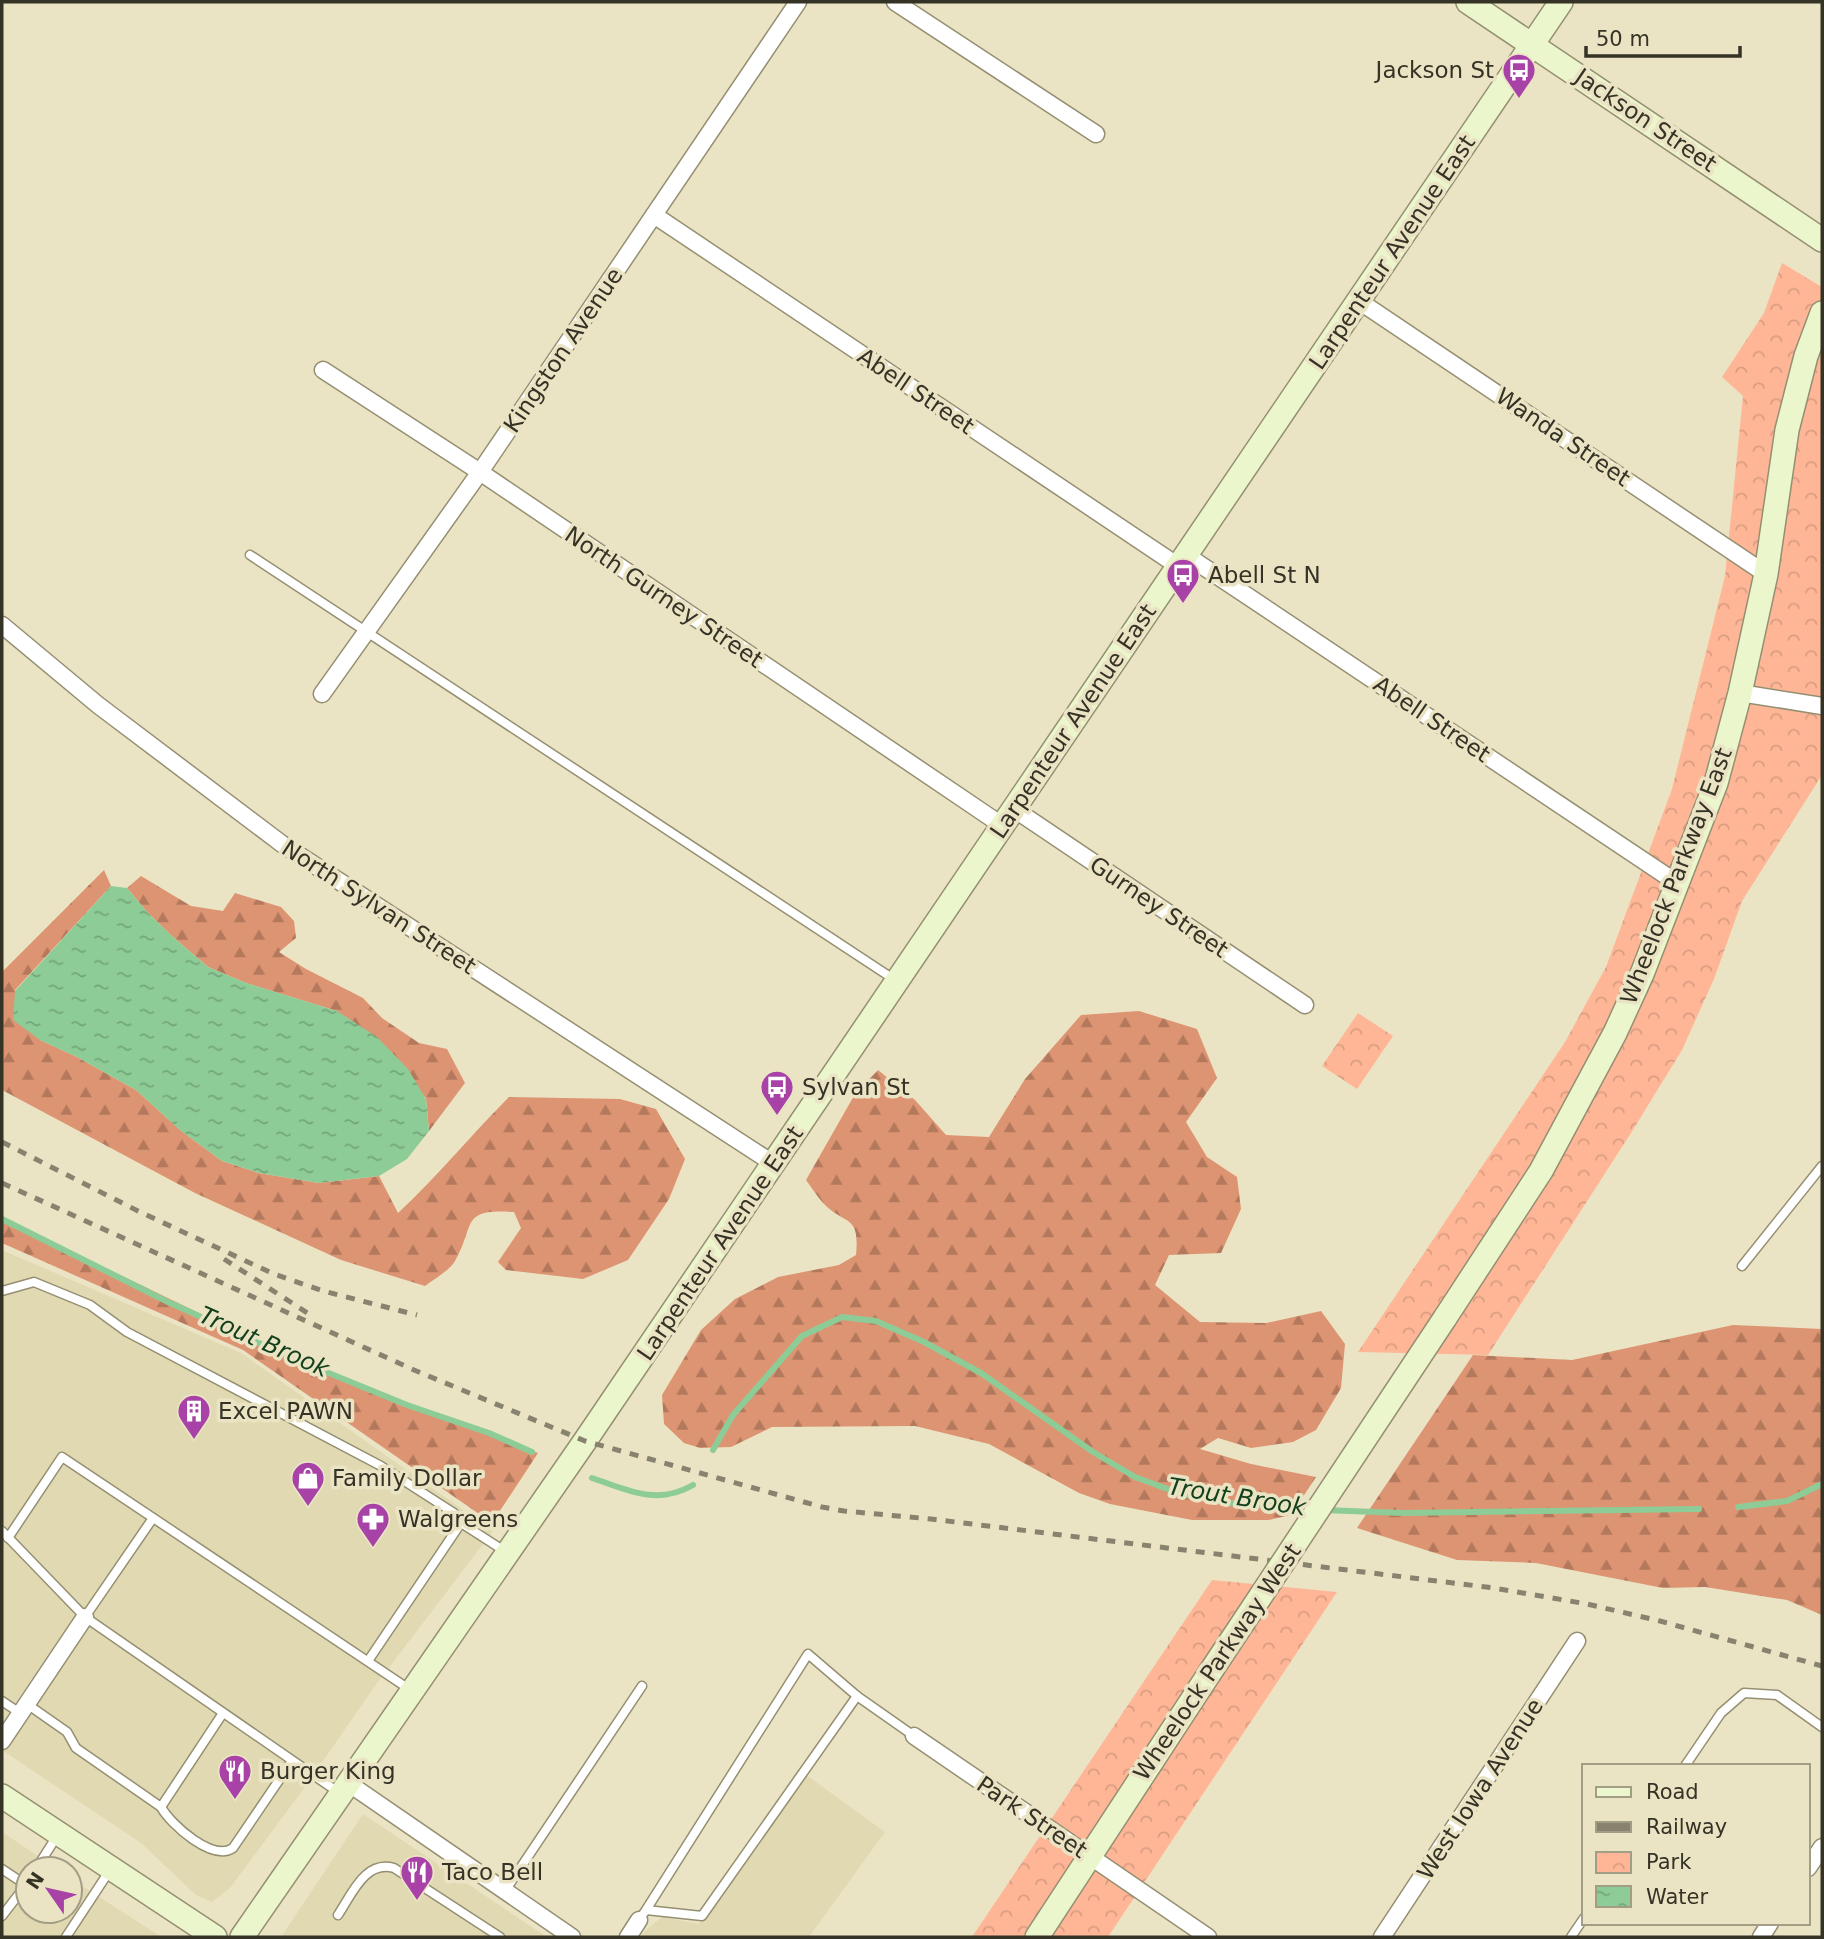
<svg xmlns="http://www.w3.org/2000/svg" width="1824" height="1939" viewBox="0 0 1824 1939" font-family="'DejaVu Sans',sans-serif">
<defs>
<pattern id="forest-firs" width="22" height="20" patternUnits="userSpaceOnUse" patternTransform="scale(1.75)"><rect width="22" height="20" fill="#dd9472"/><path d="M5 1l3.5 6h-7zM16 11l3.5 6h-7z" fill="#b4795d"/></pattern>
<pattern id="park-crowns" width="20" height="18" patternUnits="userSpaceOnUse" patternTransform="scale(1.75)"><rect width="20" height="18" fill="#feb696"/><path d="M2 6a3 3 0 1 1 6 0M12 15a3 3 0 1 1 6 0" fill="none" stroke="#da9d81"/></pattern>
<pattern id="water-ripples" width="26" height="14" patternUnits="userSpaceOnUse" patternTransform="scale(1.75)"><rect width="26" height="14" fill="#8dcc96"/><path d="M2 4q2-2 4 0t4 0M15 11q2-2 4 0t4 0" fill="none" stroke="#74a67a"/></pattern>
</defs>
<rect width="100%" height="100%" fill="#ebe4c4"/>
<g fill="#e0d9b2">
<path d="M2 1250 241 1353 493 1531 375 1686 305 1787 230 1888 212 1902 196 1895 141 1843 2 1750Z"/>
<path d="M798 1769 885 1832 809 1937H641L645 1931 662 1917 699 1924Z"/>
<path d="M363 1814 547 1937H283V1934Z"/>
<path d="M2 1832 57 1869H28V1911H70V1878L161 1937H2Z"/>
</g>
<g fill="url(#forest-firs)">
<path d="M104 870 111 886 15 990 40 1040 77 1057 136 1090 180 1130 222 1161 259 1173 319 1183 379 1176 398 1213C437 1177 471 1135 509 1097L620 1099 656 1109 685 1159 669 1199 628 1260 583 1279 506 1270 498 1262 521 1228 514 1212C459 1208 476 1225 455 1261 449 1271 434 1279 425 1286L341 1260 195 1193 2 1090V972Z"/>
<path d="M141 876 191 906 223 911 235 893 281 907 294 921 296 938 279 952 306 969 363 998 382 1018 419 1043 447 1049 465 1083 429 1131 426 1098 337 1011 246 983 208 967 173 937 147 912 127 888Z"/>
<path d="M1139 1011 1197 1029 1217 1078 1186 1122 1207 1157 1237 1177 1241 1209 1221 1253 1169 1255 1155 1285 1200 1322 1266 1323 1321 1311 1345 1344 1341 1388 1316 1430 1293 1442 1251 1448 1218 1438 1200 1449 1251 1464 1316 1477 1291 1515 1269 1520H1192L1110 1504 1079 1493 989 1444 915 1426 772 1427 731 1447 700 1448 684 1443 664 1424 662 1395 701 1330 735 1299 778 1277 839 1265 856 1255C860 1213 845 1226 823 1203 817 1196 811 1187 806 1180L855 1094 878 1070 915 1100 946 1135 989 1137 1025 1079 1081 1015Z"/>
<path d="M2 1218 292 1358 407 1405 538 1453 492 1523 243 1350 2 1243Z"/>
<path d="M1733 1325 1822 1329V1615L1787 1600 1705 1587 1663 1588 1536 1563 1457 1560 1357 1528 1473 1355 1572 1360Z"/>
</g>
<g fill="url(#park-crowns)">
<path d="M1782 263 1822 287V775L1742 901 1714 979 1682 1050 1631 1133 1488 1355 1358 1352 1565 1042 1606 967 1672 789 1725 576 1743 396 1722 377 1764 313Z"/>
<path d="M1358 1013 1393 1036 1357 1089 1322 1066Z"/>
<path d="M1212 1580 1337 1592 1108 1937H972Z"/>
</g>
<path fill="url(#water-ripples)" d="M111 886 127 888 147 912 173 937 208 967 246 983 337 1011 377 1037 408 1069 426 1099 429 1131 407 1159 379 1176 319 1183 259 1173 222 1161 180 1130 136 1090 77 1057 40 1040 13 1020 15 991Z"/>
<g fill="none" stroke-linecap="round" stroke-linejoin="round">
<g stroke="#8dcc96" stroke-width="6">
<path d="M2 1219 168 1302 292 1358 407 1405 489 1433 532 1452"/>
<path d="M713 1450 733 1415 802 1336 842 1317 876 1321 924 1342 981 1373 1093 1452 1135 1477 1181 1494 1230 1503 1313 1510"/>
<path d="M592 1478C628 1490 657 1506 693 1485"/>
<path d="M1738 1507 1787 1501 1822 1484"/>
<path d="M1323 1510 1403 1513 1699 1509"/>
</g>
<defs>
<g id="lane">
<path d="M250 555 895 980"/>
<path d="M1742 1266 1822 1166"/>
<path d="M2 1291 34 1282 90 1305 127 1332 381 1466 454 1513 461 1523"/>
<path d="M2 1531 85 1617 338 1792"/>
<path d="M8 1538 62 1457 409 1689"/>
<path d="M85 1617 153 1518"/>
<path d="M368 1661 461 1523 506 1552"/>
<path d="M857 1696 914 1736"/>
<path d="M2 1701 20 1713"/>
<path d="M27 1704 67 1732 76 1748 161 1807 223 1713"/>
<path d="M1685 1766 1721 1713 1744 1693 1777 1695 1822 1727"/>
<path d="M161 1807C171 1825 213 1862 233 1848L292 1761"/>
<path d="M2 1869 26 1885 2 1916"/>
<path d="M36 1869 57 1836"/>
<path d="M505 1891 642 1686"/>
<path d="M338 1915C352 1894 365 1860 394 1868L500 1937"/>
<path d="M639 1920 646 1910 702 1916 857 1696 808 1654 646 1910"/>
<path d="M66 1937 110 1870"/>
<path d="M1571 1937 1584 1918"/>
</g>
<g id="street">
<path d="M895 2 1096 134"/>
<path d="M654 215 1178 566"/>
<path d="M1359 301 1766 574"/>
<path d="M323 370 480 472 1003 826"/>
<path d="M1186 555 1677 883"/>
<path d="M2 625 98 705 282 844 774 1164"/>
<path d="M1740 693 1822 706"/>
<path d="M322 694 480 472 798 2"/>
<path d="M1014 809 1305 1005"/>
<path d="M914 1736 1208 1937"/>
<path d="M2 1741 85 1617"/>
<path d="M348 1783 572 1937"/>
<path d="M1808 1868 1822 1847"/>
<path d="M628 1937 639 1920"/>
<path d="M1382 1937 1577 1641"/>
<path d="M1761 1937 1770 1923"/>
</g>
<g id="secondary">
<path d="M1468 2 1822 240"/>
<path d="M1445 1318 1541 1171 1615 1033 1642 974 1716 783 1740 693 1766 574 1787 430 1806 356 1822 313"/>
<path d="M2 1796 215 1937"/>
<path d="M242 1937 585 1441 1561 2"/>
<path d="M1037 1937 1209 1674"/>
</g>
</defs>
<use href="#lane" stroke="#958f72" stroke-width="11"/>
<use href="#street" stroke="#958f72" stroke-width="19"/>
<use href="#secondary" stroke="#958f72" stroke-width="26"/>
<use href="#lane" stroke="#fff" stroke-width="8"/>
<use href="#street" stroke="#fff" stroke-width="16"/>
<use href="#secondary" stroke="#ebf6cd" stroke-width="23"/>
<g stroke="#88836e" stroke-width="5" stroke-dasharray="9 9" stroke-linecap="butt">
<path d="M2 1142 140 1212 274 1274 323 1291 417 1315"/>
<path d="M2 1183 414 1370 585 1441 822 1507 844 1511 931 1519 1494 1588 1587 1604 1660 1621 1822 1666"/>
<path d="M224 1259 309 1314"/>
</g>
<defs>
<path id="secondary-bridge" d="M1209 1674 1445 1318"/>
</defs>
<use href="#secondary-bridge" stroke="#958f72" stroke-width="26" stroke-linecap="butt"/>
<use href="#secondary-bridge" stroke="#ebf6cd" stroke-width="23"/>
</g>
<defs>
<symbol id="bus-pin" viewBox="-11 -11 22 30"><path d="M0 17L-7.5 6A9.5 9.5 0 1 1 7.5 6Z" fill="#a842a6" stroke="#ebe4c4"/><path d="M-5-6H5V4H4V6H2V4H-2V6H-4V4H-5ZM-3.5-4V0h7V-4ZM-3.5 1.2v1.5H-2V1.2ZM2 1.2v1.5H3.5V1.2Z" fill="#fff"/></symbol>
<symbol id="building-pin" viewBox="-11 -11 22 30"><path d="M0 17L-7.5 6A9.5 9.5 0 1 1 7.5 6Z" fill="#a842a6" stroke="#ebe4c4"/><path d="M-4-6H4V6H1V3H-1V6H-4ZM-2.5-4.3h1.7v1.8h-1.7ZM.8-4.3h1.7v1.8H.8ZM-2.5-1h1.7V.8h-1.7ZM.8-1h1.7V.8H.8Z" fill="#fff"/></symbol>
<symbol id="shop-pin" viewBox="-11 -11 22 30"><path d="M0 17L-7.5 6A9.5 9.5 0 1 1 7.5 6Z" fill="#a842a6" stroke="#ebe4c4"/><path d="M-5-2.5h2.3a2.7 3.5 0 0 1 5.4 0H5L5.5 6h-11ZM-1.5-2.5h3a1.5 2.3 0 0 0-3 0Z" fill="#fff"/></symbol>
<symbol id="pharmacy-pin" viewBox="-11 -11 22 30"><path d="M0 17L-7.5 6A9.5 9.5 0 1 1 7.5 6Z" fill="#a842a6" stroke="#ebe4c4"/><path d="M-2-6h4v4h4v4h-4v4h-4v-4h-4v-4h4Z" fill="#fff"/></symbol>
<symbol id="restaurant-pin" viewBox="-11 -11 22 30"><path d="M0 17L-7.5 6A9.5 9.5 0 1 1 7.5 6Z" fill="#a842a6" stroke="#ebe4c4"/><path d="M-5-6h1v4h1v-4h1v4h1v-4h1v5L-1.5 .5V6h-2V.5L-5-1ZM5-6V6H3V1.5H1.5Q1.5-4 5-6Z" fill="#fff"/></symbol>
</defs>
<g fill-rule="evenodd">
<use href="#bus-pin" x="1500" y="51" width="38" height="52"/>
<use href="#bus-pin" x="1164" y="556" width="38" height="52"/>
<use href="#bus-pin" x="758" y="1068" width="38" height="52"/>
<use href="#building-pin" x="175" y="1392" width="38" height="52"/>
<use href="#shop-pin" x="289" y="1459" width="38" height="52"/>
<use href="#pharmacy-pin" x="354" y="1500" width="38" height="52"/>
<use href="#restaurant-pin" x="216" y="1752" width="38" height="52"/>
<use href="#restaurant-pin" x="398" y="1853" width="38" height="52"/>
</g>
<g text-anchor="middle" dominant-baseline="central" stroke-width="7" stroke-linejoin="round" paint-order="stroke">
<g font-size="23" fill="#353226" stroke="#ebe4c4" text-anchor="start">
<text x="1494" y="70" text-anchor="end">Jackson St</text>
<text x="1208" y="575">Abell St N</text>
<text x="802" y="1087">Sylvan St</text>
<text x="218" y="1411">Excel PAWN</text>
<text x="332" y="1478">Family Dollar</text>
<text x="398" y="1519">Walgreens</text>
<text x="260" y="1771">Burger King</text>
<text x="442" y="1872">Taco Bell</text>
</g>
<g font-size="23" fill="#353226" stroke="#ebe4c4">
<text transform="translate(1646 120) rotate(34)">Jackson Street</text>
<text transform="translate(1392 252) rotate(-56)">Larpenteur Avenue East</text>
<text transform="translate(563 350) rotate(-56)">Kingston Avenue</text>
<text transform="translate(916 391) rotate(34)">Abell Street</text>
<text transform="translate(1563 437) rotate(34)">Wanda Street</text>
<text transform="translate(664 597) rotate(34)">North Gurney Street</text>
<text transform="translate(1432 719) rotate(34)">Abell Street</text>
<text transform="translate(1073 721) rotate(-56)">Larpenteur Avenue East</text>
<text transform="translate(1676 876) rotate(-69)">Wheelock Parkway East</text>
<text transform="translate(379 907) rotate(33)">North Sylvan Street</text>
<text transform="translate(1159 907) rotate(34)">Gurney Street</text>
<text transform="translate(720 1243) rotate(-56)">Larpenteur Avenue East</text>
<text transform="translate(1217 1662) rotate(-56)">Wheelock Parkway West</text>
<text transform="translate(1480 1789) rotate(-57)">West Iowa Avenue</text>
<text transform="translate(1032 1817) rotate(34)">Park Street</text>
</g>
<g font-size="24" font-style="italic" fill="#12401d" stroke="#ebe4c4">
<text transform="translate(264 1342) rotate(24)">Trout Brook</text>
<text transform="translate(1237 1497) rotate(9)">Trout Brook</text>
</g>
</g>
<rect width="1824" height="1939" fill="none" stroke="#353226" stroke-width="7"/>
<rect x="1582" y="1764" width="228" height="161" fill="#ebe4c4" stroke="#a29d85" stroke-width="2"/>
<rect x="1596" y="1787" width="35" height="10" fill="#ebf6cd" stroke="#a29d85" stroke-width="2"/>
<text x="1646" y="1799" font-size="21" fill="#353226">Road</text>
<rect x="1596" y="1822" width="35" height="10" fill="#88836e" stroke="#a29d85" stroke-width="2"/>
<text x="1646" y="1834" font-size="21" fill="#353226">Railway</text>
<rect x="1596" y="1852" width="35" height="21" fill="url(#park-crowns)" stroke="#a29d85" stroke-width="2"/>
<text x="1646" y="1869" font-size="21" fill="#353226">Park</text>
<rect x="1596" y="1886" width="35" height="21" fill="url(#water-ripples)" stroke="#a29d85" stroke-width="2"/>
<text x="1646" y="1904" font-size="21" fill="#353226">Water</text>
<g transform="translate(49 1890) rotate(304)"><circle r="33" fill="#ebe4c4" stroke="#a29d85" stroke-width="2"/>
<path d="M0-5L12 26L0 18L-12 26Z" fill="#a842a6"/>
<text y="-10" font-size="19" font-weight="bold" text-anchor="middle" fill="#353226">N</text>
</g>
<path d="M1586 46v10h154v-10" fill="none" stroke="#353226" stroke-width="3.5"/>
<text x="1596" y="46" font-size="21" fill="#353226" stroke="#ebe4c4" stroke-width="5" paint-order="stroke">50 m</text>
</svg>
